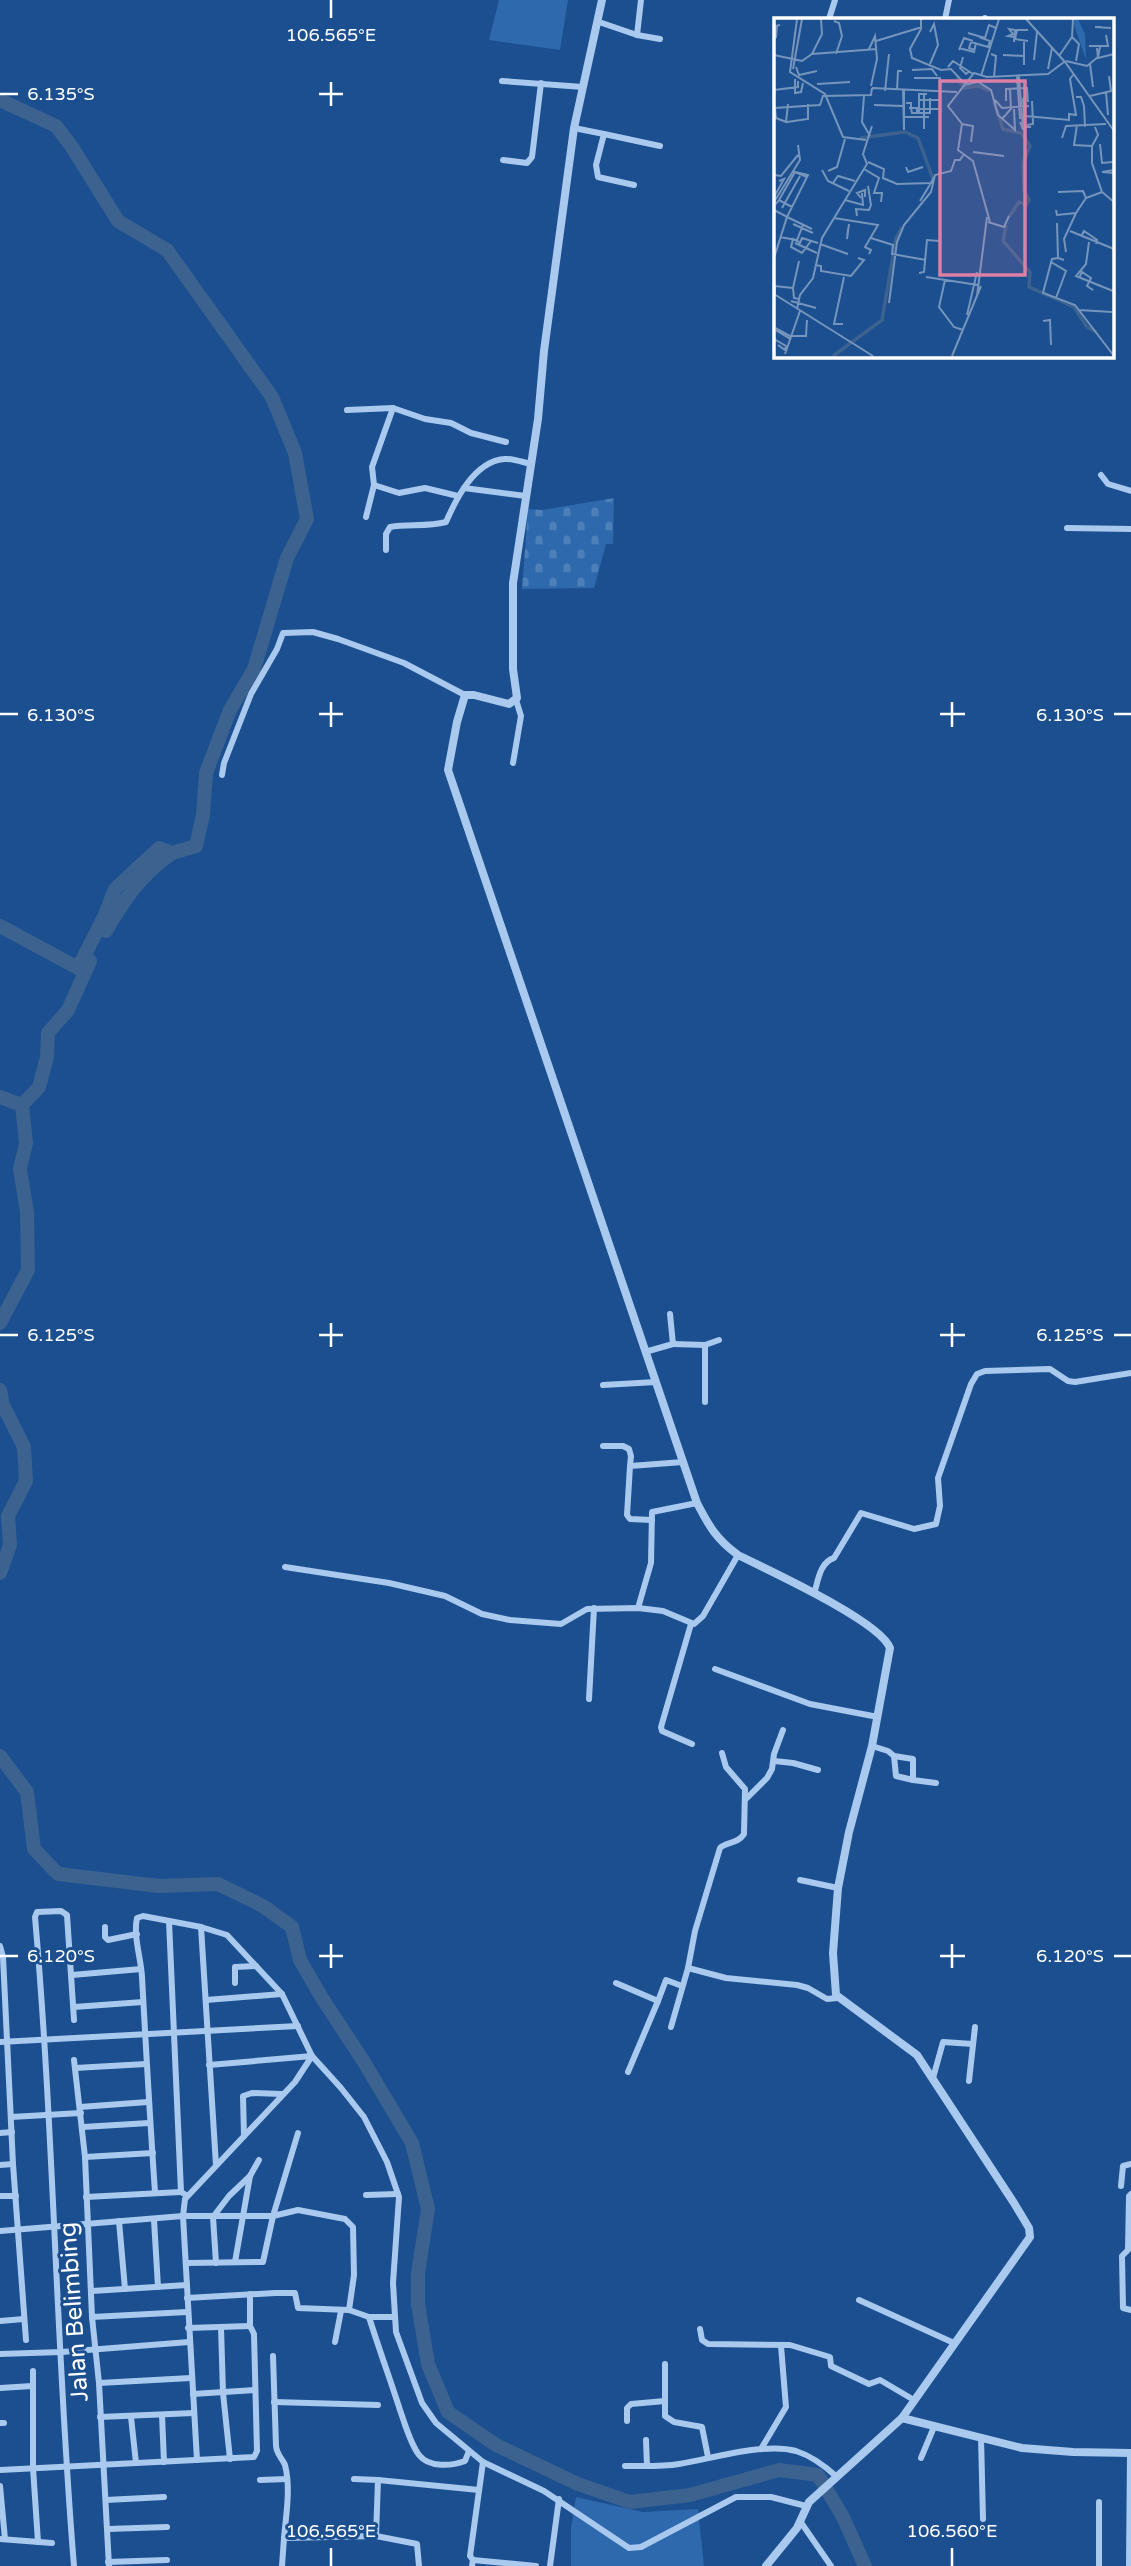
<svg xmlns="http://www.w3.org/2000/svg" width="1131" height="2566" viewBox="0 0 1131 2566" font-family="'Varela Round',sans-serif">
<defs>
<pattern id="cemetery-stones" width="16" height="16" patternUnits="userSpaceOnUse" patternTransform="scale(1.75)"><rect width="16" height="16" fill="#2e69ad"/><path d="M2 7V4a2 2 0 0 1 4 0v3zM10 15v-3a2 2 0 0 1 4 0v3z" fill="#4d80b9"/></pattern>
</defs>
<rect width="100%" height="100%" fill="#1b4f8f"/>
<g fill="#2e69ad">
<path d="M499 0H568L560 50 489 40Z"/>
<path d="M576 2497 643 2512 698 2509 704 2566H571V2528Z"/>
</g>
<path fill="url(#cemetery-stones)" d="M614 498 613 544H606L594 588 522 589 528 509 542 510Z"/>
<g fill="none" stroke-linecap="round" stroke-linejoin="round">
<g stroke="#3c6290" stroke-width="14">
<path d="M0 100 56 126 72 147 118 221 167 250 272 397 295 453 307 519 287 558 254 669 230 710 206 773 203 815 196 846 172 853 159 848 115 889 104 917 78 968 0 926"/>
<path d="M106 931C125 898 141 875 172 853"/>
<path d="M0 1097 22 1105 26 1143 20 1169 27 1212 28 1270 0 1323"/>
<path d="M22 1105 39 1087 47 1057 48 1033 68 1010 90 961"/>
<path d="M0 1390 3 1405 24 1447 26 1481 8 1516 10 1545 0 1573"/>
<path d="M0 1756 27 1792 34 1849 58 1874 159 1886 218 1884 263 1906 292 1927 300 1960 322 1998 364 2062 412 2143 428 2209 418 2273V2304L428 2364 448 2412 496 2445 578 2484 630 2502 690 2495 779 2470 818 2475 843 2517 865 2566"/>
</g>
<g stroke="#a9c9ee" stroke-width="6">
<path d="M829 19 835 0"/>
<path d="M945 19 949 0"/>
<path d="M985 19V18"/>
<path d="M599 22 637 35 660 39"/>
<path d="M637 35 641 0"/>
<path d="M502 81 583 87"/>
<path d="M574 128 604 134 596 165 598 177 634 185"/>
<path d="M604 134 660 146"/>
<path d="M503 160 527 163 532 157 541 83"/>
<path d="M347 410 393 408 425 419 451 423 471 433 506 442"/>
<path d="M1101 475 1108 484 1131 491"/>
<path d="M374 485 372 467 393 408"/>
<path d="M464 488 526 496"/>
<path d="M366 517 374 485 399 493 425 488 458 496"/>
<path d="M1067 528 1131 529"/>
<path d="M386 550V534L390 527C409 524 428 527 446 522 456 499 474 462 504 459 512 458 522 462 531 464"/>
<path d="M513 763 521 716 516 700"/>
<path d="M222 775 224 763 251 694 277 649 283 633 313 632 338 639 404 663 465 695"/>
<path d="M673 1344 705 1345 719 1340"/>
<path d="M645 1352 673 1344 670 1314"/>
<path d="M603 1385 656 1382"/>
<path d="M705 1402V1345"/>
<path d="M603 1446H623L629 1449 631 1456 630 1466"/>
<path d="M652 1520 630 1519 627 1515 630 1466 683 1462"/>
<path d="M285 1567 389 1583 445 1596 482 1614 510 1620 561 1624 587 1609 638 1608 663 1611 694 1624 703 1616 738 1555"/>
<path d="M814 1594C818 1581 820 1562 834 1558L861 1513 914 1529 936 1524 940 1506 938 1478 971 1384 977 1374 985 1371 1050 1369 1068 1381 1075 1382 1131 1373"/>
<path d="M638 1608 651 1563 652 1512 697 1503"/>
<path d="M691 1624 661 1727 662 1731 692 1744"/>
<path d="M715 1669 810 1704 878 1717"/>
<path d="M589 1699 594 1608"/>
<path d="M872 1746 888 1751 894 1756 913 1759V1780L936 1783"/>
<path d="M722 1753 726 1767 745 1789 744 1834C738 1844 726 1842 720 1848L695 1931 688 1968 726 1978 797 1985 808 1988 827 1999 837 1998"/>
<path d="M894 1756 896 1776 913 1780"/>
<path d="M774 1761 793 1763 818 1770"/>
<path d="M747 1798 767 1778 772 1769 774 1754 783 1730"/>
<path d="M800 1880 838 1888"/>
<path d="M169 1921 181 2192 186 2195"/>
<path d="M105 1927V1937L108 1940 137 1934"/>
<path d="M201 1927 216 2165"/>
<path d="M0 1946 3 1957 13 2164 26 2340"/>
<path d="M72 1975 141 1969"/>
<path d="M235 1983V1967L256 1966"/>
<path d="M616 1983 658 2001 666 1980 682 1986"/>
<path d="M206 2000 282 1994"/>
<path d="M74 2007 143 2002"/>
<path d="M74 2020 67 1915 61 1911 37 1912 35 1917C54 2133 56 2350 74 2566"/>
<path d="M671 2027 688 1968"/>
<path d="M0 2042 298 2026"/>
<path d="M74 2060 85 2157 92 2317 99 2383 109 2566"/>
<path d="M209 2065 312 2056"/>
<path d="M75 2068 146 2064"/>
<path d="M628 2072 658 2001"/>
<path d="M933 2078 943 2042 973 2044"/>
<path d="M969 2081 975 2027"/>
<path d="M80 2107 148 2102"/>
<path d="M11 2117 81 2113"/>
<path d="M83 2127 149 2123"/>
<path d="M0 2133 12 2132"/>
<path d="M244 2136 243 2096 252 2093 282 2094"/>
<path d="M85 2157 153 2153"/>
<path d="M0 2165 13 2164"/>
<path d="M1121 2186 1123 2166 1131 2164"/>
<path d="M155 2192C150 2121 146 2049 142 1977 141 1958 133 1936 137 1918L143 1916 201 1927 227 1935 282 1994 312 2056 341 2088 364 2117 387 2162 399 2197 393 2283 396 2332 422 2403 436 2423 483 2462 544 2491 629 2548 641 2547 736 2497H771L806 2506"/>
<path d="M1131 2194 1129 2196 1128 2250 1122 2256 1123 2308 1131 2310"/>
<path d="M366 2195 398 2194"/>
<path d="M0 2196H16"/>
<path d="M86 2197 181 2192"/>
<path d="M154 2220 158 2287"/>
<path d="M119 2221 125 2289"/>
<path d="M0 2231 183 2216H273L298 2210 345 2219 353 2227 354 2275 349 2310 369 2317H395"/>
<path d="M235 2262 250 2176 259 2160"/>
<path d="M187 2263 263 2262 273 2216 298 2133"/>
<path d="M216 2263 213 2217 229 2196 250 2176"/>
<path d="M92 2291 187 2285"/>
<path d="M187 2298 275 2293H295L298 2308 349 2310"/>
<path d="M859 2300 954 2343"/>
<path d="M92 2317 187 2312"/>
<path d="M369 2317C379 2349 390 2379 400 2410 405 2424 410 2443 419 2455 429 2468 452 2466 465 2461L469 2451"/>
<path d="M0 2321 24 2319"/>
<path d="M221 2327 223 2393 230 2459"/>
<path d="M188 2328 250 2326"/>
<path d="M700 2329 702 2340 708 2344 790 2345 830 2357 831 2366 869 2384 880 2380 914 2400"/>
<path d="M335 2342 341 2311"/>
<path d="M0 2354 62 2352 189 2342"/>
<path d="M273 2356 276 2446C277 2455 282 2458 285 2465 291 2488 286 2515 284 2538"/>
<path d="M665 2364V2416L674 2422 702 2427 708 2457"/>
<path d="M33 2371V2468L38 2542"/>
<path d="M99 2383 191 2378"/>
<path d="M0 2388 32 2386"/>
<path d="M193 2394 255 2390"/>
<path d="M274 2402 378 2405"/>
<path d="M162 2415 164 2462"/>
<path d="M100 2417 194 2413"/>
<path d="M131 2417 136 2463"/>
<path d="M627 2421V2408L631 2404 665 2401"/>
<path d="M0 2423H4"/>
<path d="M981 2437 983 2519"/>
<path d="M646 2440 647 2466"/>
<path d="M761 2449 786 2407 781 2346"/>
<path d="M921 2458 934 2427"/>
<path d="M197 2460 183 2216 185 2199 295 2082 312 2056"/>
<path d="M625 2466C643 2466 661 2467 679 2464 711 2459 764 2442 796 2451 812 2456 825 2466 837 2477"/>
<path d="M0 2470 254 2457 257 2451 254 2334 250 2326V2294"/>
<path d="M354 2479 378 2480 376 2536"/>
<path d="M260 2480 287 2479"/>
<path d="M378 2480 479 2490"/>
<path d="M0 2486 5 2539"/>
<path d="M106 2500 164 2497"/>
<path d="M1099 2502V2566"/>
<path d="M800 2521 831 2566"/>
<path d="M108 2529 167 2527"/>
<path d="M0 2539 52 2543"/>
<path d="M473 2560 536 2566"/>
<path d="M108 2562 167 2560"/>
<path d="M282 2566 284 2538 376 2536 417 2544 419 2566"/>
<path d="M472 2566 473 2560 470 2556 483 2462"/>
<path d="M550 2566 559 2499"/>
<path d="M1129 2566 1130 2453"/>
</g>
<g stroke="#a9c9ee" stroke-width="8">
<path d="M602 0 574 128 544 351 538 419 513 583V669L517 698 509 704 474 695H465L457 722 448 770 697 1503C709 1526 716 1539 738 1555 768 1570 880 1621 890 1648L872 1746 849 1832 838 1888 833 1953 836 1995 917 2055 1014 2203 1029 2228 1030 2237 902 2418 809 2502 797 2528 766 2566"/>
<path d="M902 2418 1022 2448 1073 2452 1131 2453"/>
</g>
</g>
<path fill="none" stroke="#fff" stroke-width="2.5" d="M331 0V18M331 82V106M0 94H18M319 94H343M331 702V727M952 702V727M0 714H18M319 714H343M940 714H965M1114 714H1131M331 1323V1347M952 1323V1347M0 1335H18M319 1335H343M940 1335H965M1114 1335H1131M331 1944V1968M952 1944V1968M0 1956H18M319 1956H343M940 1956H965M1114 1956H1131M331 2548V2566M952 2548V2566"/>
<g text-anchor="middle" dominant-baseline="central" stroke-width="6" stroke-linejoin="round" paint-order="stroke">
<g font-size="24" fill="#fff" stroke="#1b4f8f">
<text transform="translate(74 2312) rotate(-94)">Jalan Belimbing</text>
</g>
</g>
<g transform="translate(774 18)">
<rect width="340" height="340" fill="#1b4f8f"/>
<path d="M298 1H304L311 16 312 42Z" fill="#2e69ad"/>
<path fill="none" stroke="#3c6290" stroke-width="3.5" d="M183 59 190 70 204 68 216 73M220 84 229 111 247 115 256 128 249 145 250 173 255 182 252 187 245 184 235 199M86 120 131 114 144 120 159 161M232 207 229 223 256 254 255 269 300 289 313 309 322 314M59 338 108 302 122 220 128 209"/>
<path fill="none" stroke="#7695bc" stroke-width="2" d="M23 1 16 54 51 76 69 119 92 122M147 1V11L136 31 138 40 167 52 177 51 191 66M252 1 291 44 340 113M60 3 65 5 68 18 62 36M3 8 2 20 1 8 6 7M327 9H321L337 10M156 14 160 6 164 27 156 46M194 15 211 20 215 7 222 10M298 19 305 26 302 43M102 23 148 9M254 23 241 21 243 12H254M240 24 241 12 235 11 239 16 234 18 240 19M250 24V47M315 28H334L332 17M185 30 200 34 202 25M323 30 324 40 340 36M95 31 101 18 103 41 97 68M185 32 190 20 199 23M201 32 195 30 197 24 214 29 216 23 205 19M38 36 48 16 47 1M217 36 222 38 220 59M0 37 28 43 38 36 103 31M229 37 250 38M285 38 298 19 299 1M189 39 186 50 192 56 196 53M260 42 263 14M292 43 313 48 324 39 326 29M316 46 319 69M22 49 25 57 43 53M174 49 179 43 199 56M19 51 28 1M274 51 278 30M138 52 158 51 163 58M207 58 225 1M243 58 246 101M245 58 249 112 246 104M140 60H166V71M21 61V75L27 74 29 65M43 66 76 64M190 67 204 64 217 72 224 97 241 112 240 91M98 70 183 74M0 72 24 69V63M123 72 124 53H128M129 72 130 112V72M111 73 115 36M332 74 334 97M153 76H145V95H156V80M90 78 88 104 96 118M316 78 337 73 335 58M302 79H307L310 88 311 109M249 80 251 109H257M221 82 228 90 255 88M232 83V71L253 70 254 84M132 85H137V90L138 95H143V90H135M100 87 129 88M0 90 46 87 49 78 97 77 98 70M1 90 2 100 12 104 14 86M145 91H166V82H146M251 98 295 102V96L302 97 296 61 299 57M131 99H155M228 101 237 91 236 71M13 104 34 101V86M188 106 199 108 197 124M253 107 259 106 258 83M303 107 300 127 318 128M321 109 324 117 318 128V145L328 174 340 184M150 111V76M288 120 292 108 332 106M326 126 328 145 339 144M199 134 230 138M94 144 110 151 109 160 123 166 157 165 160 159M132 149 134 154 149 149M90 151 105 160 100 175H108L107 184M48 152 54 163 75 173M340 152 328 154 340 155M54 153 63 149 71 121M0 157 7 158 24 137M59 165 64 158 81 163M284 174 309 173 312 180M0 179 10 161 5 163M87 180 83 175 91 172V179M5 182 21 154 33 159M71 182 89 187 88 175M146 183 157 165M0 184 26 142 24 127M18 189 34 157 21 154M8 190 26 158M0 192 13 199 18 189 5 182 2 186M282 192 283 197 302 195M83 198 82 191 95 192 97 187 94 168M60 200 104 207 91 229 97 232 95 236M214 204 230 209 235 198M216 204 199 143 184 132 188 106 174 88 200 55 213 59 274 56 290 44M283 205 284 240 290 242M19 206 39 215M74 211 73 221 75 206M296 213 340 231M308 217 310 213 323 222 322 226M6 219 23 222 29 207M97 220 119 227 118 236 152 242M25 224 19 221 17 229 28 235 37 223M315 224 312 246 302 258 339 273M21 225 43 235M46 226 74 236M25 227 28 220 44 225M292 234 290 221 302 195 312 180 328 174M0 240 13 199 38 211M284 240 278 241 269 275 301 287 340 338M25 243 19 270 20 280 25 281M277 244 292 253 282 280M41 247 47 248V253L77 258 90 242 84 240M145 255 150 254 153 222 165 223M152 259 204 267M305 260 308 254 317 260 313 268 319 272M171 262 165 289 180 309 189 312M340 272V311M0 276 99 338M1 277V268L19 270M203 278 213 199M17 283 42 290M115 285 123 224 130 207 157 174 161 157 177 153 181 142H186L190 136M23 291 26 277 39 260 48 220 93 146 89 136 98 108M305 292 338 294M193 297 203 254M269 303 276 302 277 327M69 306H60L70 259M3 311 16 318 15 320 3 313ZM17 318H32L33 302M0 321 12 328 11 332 4 327M11 336 26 293M178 338 207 268"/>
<path fill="#dd80a5" fill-opacity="0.15" stroke="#dd80a5" stroke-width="3.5" d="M166 63H251V257H166Z"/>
<rect width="340" height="340" fill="none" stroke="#fff" stroke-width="3.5"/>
</g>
<g font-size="18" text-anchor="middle" fill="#fff" stroke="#1b4f8f" stroke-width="6" stroke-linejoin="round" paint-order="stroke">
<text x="331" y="41">106.565°E</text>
<text x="61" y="100">6.135°S</text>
<text x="1070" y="721">6.130°S</text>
<text x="61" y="721">6.130°S</text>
<text x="1070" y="1341">6.125°S</text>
<text x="61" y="1341">6.125°S</text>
<text x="1070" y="1962">6.120°S</text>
<text x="61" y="1962">6.120°S</text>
<text x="331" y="2537">106.565°E</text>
<text x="952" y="2537">106.560°E</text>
</g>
</svg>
